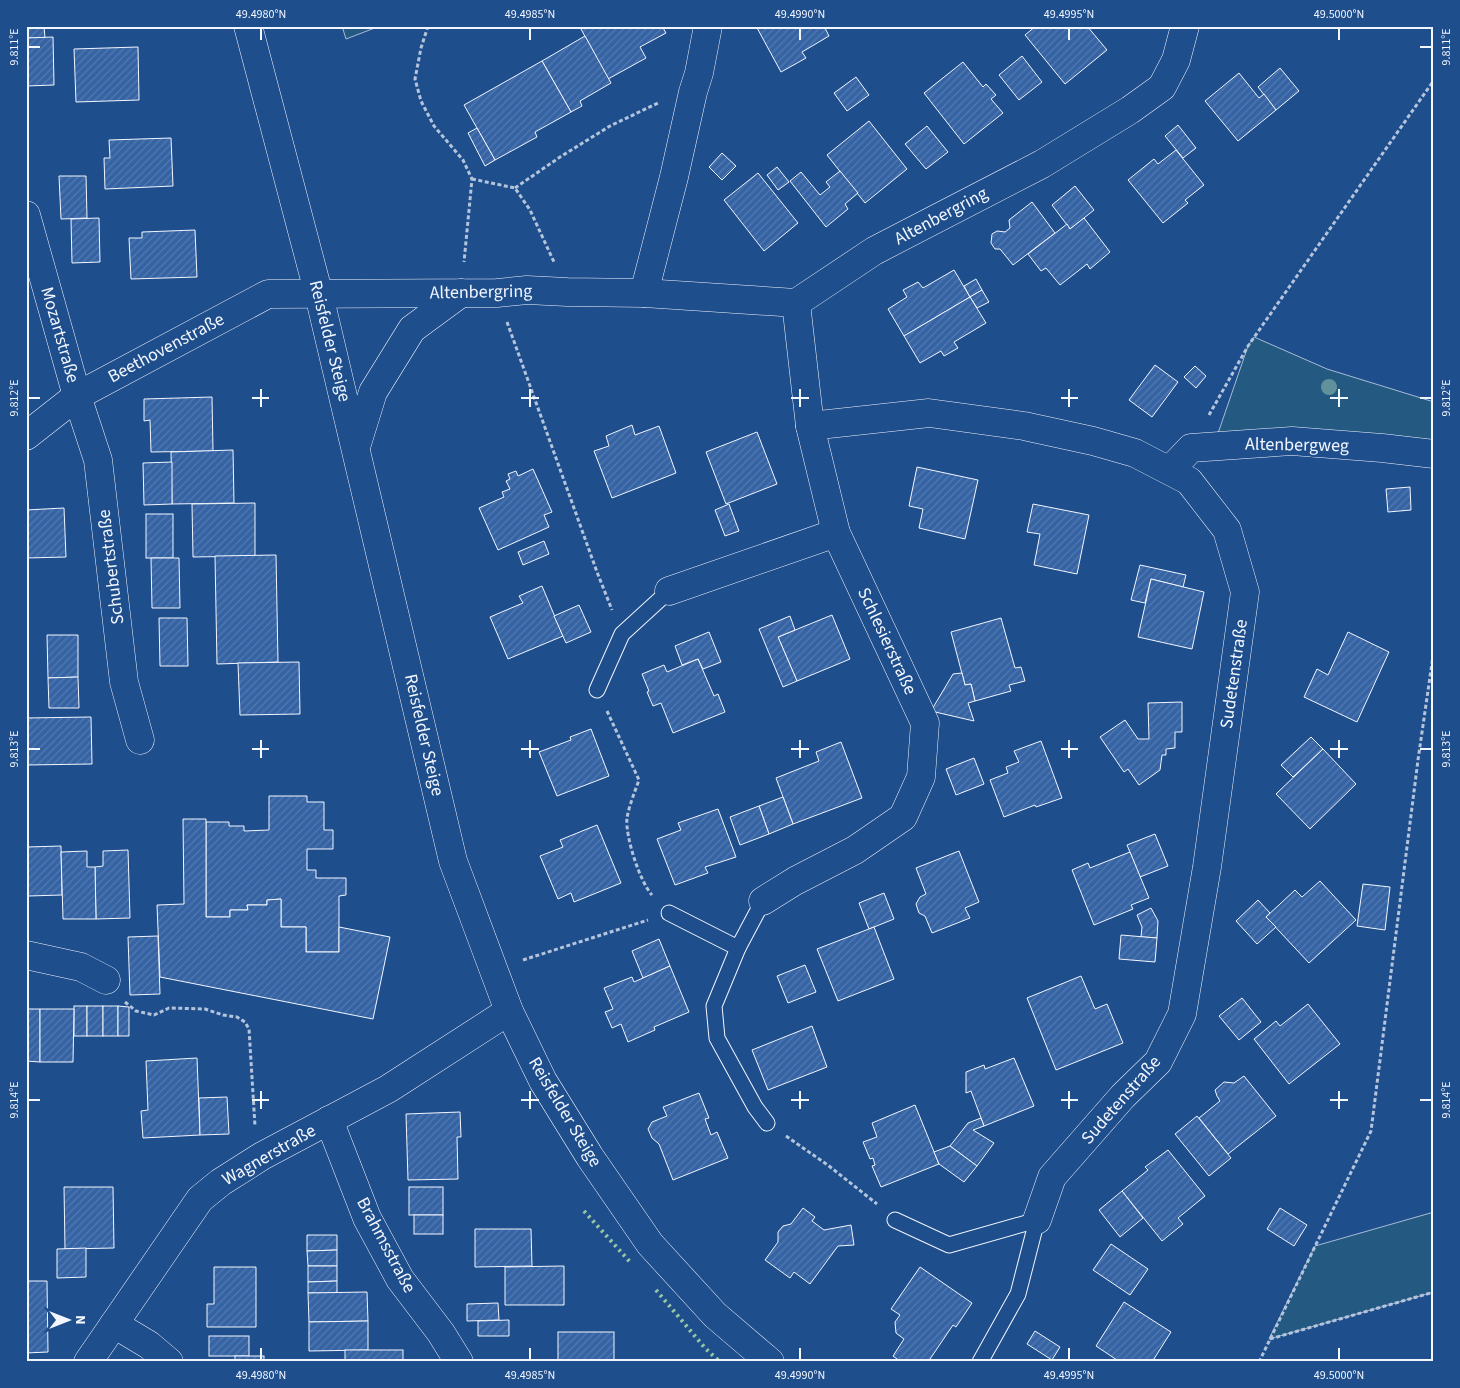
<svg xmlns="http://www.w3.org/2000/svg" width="1460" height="1388" viewBox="0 0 1460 1388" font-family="'Source Sans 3',sans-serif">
<defs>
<pattern id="building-hatch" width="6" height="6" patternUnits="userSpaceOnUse" patternTransform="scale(1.25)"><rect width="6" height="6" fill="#3563a3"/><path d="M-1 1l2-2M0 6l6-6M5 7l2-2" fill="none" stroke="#537ab1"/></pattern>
</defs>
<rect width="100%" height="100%" fill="#1f4e8c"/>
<g fill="#245a82" stroke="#a8bbd7">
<path d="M342 26H380L346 39Z"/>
<path d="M1254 337 1327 369 1434 402V454L1214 445 1248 346Z"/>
<path d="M1434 1212V1292L1269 1339 1315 1246Z"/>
</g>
<g fill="url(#building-hatch)" stroke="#f2f6ff">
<path d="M26 26H44L45 38H26Z"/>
<path d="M586 26H662L666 33 640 47 646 58 608 79 581 29Z"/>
<path d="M756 26H824L829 36 802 52 806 58 781 72Z"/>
<path d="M1036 26H1087L1107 50 1065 84 1025 35Z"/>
<path d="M585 36 611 83 580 101 582 106 571 112 542 61Z"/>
<path d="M53 37 54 85 26 86V38Z"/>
<path d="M138 47 139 100 76 102 74 49Z"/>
<path d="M1022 56 1042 82 1019 100 999 75Z"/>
<path d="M542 61 571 112 535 132 537 137 495 160 464 105Z"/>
<path d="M963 62 983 87 986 84 996 95 991 99 1003 113 964 144 924 93Z"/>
<path d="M1280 68 1299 91 1276 110 1258 87Z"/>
<path d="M1239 73 1259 98 1264 94 1276 110 1238 141 1205 101Z"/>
<path d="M856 77 869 95 847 111 834 93Z"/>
<path d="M869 121 907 169 865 203 827 155Z"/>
<path d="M1178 125 1196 148 1183 158 1165 136Z"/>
<path d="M927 126 948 152 926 169 905 144Z"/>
<path d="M477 128 495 160 485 166 468 133Z"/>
<path d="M171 138 173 186 105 189 104 158H110L109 140Z"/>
<path d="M1176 150 1204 185 1185 200 1188 203 1163 223 1128 180 1154 159 1158 164Z"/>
<path d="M722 153 736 166 722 180 709 167Z"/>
<path d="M777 167 789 182 778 190 767 175Z"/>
<path d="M840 171 858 193 845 204 848 209 826 227 790 181 801 172 820 195 830 187 826 182Z"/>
<path d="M758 173 798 223 764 251 724 200Z"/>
<path d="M59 176H86L87 218 61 219Z"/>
<path d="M1075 186 1094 210 1070 229 1052 205Z"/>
<path d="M1032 202 1055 233 1013 265 1000 249H995L991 243 992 234 997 231 1005 232 1010 228 1009 220Z"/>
<path d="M99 218 100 262 72 263 71 219Z"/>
<path d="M1084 218 1110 252 1090 269 1087 264 1060 285 1046 268 1041 271 1028 254 1067 224 1070 229Z"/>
<path d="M195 230 197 277 131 279 129 238H142V232Z"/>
<path d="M954 270 970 297 904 336 888 309 907 297 903 290 918 282 923 288Z"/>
<path d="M976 279 982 290 970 297 964 286Z"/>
<path d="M982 290 989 302 977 308 970 297Z"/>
<path d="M970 297 986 323 954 342 958 348 944 356 941 351 920 363 904 336Z"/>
<path d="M1155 365 1178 382 1152 417 1129 400Z"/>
<path d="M1195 366 1206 376 1196 388 1184 377Z"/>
<path d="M212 397 213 451 151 452 150 420 144 421V399Z"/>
<path d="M632 425 635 435 659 426 676 473 612 498 594 451 609 446 606 436Z"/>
<path d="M757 432 777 484 726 504 706 452Z"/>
<path d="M233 450 234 503 172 504 171 452Z"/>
<path d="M172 462V504L144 505 143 463Z"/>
<path d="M917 467 978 480 965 539 919 528 923 509 909 506Z"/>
<path d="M533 469 552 512 544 515 549 527 498 550 479 508 504 497 502 492 510 489 506 481 510 479 508 474 516 471 518 476Z"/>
<path d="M1410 487 1411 510 1388 512 1386 489Z"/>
<path d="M255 503V556L193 557 192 504Z"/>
<path d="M729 504 739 531 725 536 715 510Z"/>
<path d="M1033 504 1089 515 1077 574 1034 565 1040 534 1027 532Z"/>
<path d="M64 508 66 557 26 558V510Z"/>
<rect x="146" y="514" width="27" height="44"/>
<path d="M544 541 549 554 523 565 518 552Z"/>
<path d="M276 555 278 662 217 664 215 556Z"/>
<path d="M151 558H179L180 608H152Z"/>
<path d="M1140 565 1186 575 1183 587 1151 579 1145 603 1131 600Z"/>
<path d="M1151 579 1204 592 1192 649 1138 637Z"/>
<path d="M542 586 563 636 508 659 490 617 523 603 519 596Z"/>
<path d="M579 605 591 632 566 643 554 616Z"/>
<path d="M832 615 850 659 797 681 778 637Z"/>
<path d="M790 616 795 630 778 637 797 681 783 687 759 629Z"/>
<path d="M159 618H187L188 666H160Z"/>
<path d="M1001 618 1015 668 1021 667 1025 681 1009 685 1011 691 975 701 971 684 965 685 951 632Z"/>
<path d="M709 632 721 662 703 669 698 659 682 665 675 646Z"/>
<path d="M1348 632 1389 652 1357 722 1304 697 1317 669 1328 675Z"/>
<path d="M47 635H78V677L48 678Z"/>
<path d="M698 659 714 696 718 694 725 712 673 733 661 703 653 706 647 692 649 691 642 674 664 665 667 672Z"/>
<path d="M299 662 300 714 240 715 238 663Z"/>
<path d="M962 673 965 685 971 684 975 701 968 703 974 721 931 711 953 674Z"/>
<path d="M78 677 79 708H49L48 678Z"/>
<path d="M1182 702V732H1175V748L1166 749V755H1162L1160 770 1139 785 1128 769 1124 772 1100 737 1125 720 1138 739H1149L1148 703Z"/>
<path d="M91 717 92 764 26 765V718Z"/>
<path d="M591 729 609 776 557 796 539 752 571 740 570 737Z"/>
<path d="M1311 737 1323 749 1293 777 1281 765Z"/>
<path d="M1041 741 1062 798 1036 807 1035 805 1004 817 990 780 1008 773 1006 767 1019 762 1014 751Z"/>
<path d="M841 742 862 798 793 824 776 778 819 761 816 752Z"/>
<path d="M1323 749 1356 784 1310 829 1276 794Z"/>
<path d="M974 758 984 784 956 795 946 769Z"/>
<path d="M269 796H307V802H324V830H333V849H307V870H316V878H346V895L339 896V952H306V927H281V899L267 900V905H247L248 910H230V917H206V822H229V826H244V831L269 830Z"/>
<path d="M783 797 793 824 769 834 759 806Z"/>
<path d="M759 806 769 834 740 845 730 817Z"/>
<path d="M718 809 736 857 705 867 708 873 675 885 657 839 681 830 678 823Z"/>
<path d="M183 819H206V917H230V910H248L247 905H267V900L281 899V927H306V952H339V927L390 937 373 1019 160 977 157 905 184 904Z"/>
<path d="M597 825 621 883 574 902 571 893 558 899 540 856 563 847 560 840Z"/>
<path d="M1155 834 1168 866 1140 877 1127 845Z"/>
<path d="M61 846 62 895 28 896 27 847Z"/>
<path d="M26 847 28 896H26Z"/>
<path d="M128 850 130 918 96 919 95 867 103 866V851Z"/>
<path d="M87 851V867H95L96 919H63L61 852Z"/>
<path d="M959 851 979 902 965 908 970 918 932 933 925 916 919 913 916 904 920 897 926 894 916 868Z"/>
<path d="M1130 852 1149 898 1131 905 1133 909 1094 925 1072 870 1088 863 1090 868Z"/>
<path d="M1320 881 1356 920 1309 963 1266 917 1295 890 1302 897Z"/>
<path d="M1363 884 1390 887 1385 930 1357 926Z"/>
<path d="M884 893 894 919 869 929 859 903Z"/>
<path d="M1258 900 1270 913 1266 917 1276 927 1257 944 1236 921Z"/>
<path d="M1151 908 1158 921 1157 938 1141 937 1142 927 1137 915Z"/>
<path d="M874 927 894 979 838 1001 817 949Z"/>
<path d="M1121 935 1157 938 1155 962 1119 959Z"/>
<path d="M158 936 160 994 130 995 128 937Z"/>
<path d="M659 939 670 966 643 978 632 951Z"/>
<path d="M805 965 816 992 788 1003 777 976Z"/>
<path d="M670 966 689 1012 654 1027 655 1030 628 1042 621 1024 612 1028 605 1012 613 1009 604 988 632 977 634 982Z"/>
<path d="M1081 976 1095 1009 1107 1004 1123 1043 1056 1070 1027 998Z"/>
<path d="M1242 998 1261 1022 1239 1040 1219 1016Z"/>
<path d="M1308 1004 1340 1044 1289 1084 1254 1039 1276 1021 1280 1026Z"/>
<rect x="74" y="1006" width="13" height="30"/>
<rect x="87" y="1006" width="16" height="30"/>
<rect x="103" y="1006" width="15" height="30"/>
<path d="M118 1006 129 1007V1036H118Z"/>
<path d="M26 1009H40V1062L26 1061Z"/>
<path d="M40 1009H74L73 1062H40Z"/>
<path d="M812 1026 827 1067 768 1090 752 1050Z"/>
<path d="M197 1058 200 1135 143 1138 141 1111 148 1110 146 1061Z"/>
<path d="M1014 1058 1034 1106 984 1126 971 1091 966 1093V1072L984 1065 985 1069Z"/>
<path d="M1244 1076 1276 1116 1228 1154 1199 1118 1220 1101 1217 1096 1215 1090 1224 1082 1234 1083Z"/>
<path d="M699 1093 709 1118 705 1119 711 1135 717 1132 728 1158 673 1180 659 1144 652 1138 648 1129 652 1122 667 1116 663 1107Z"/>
<path d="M227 1097 229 1134 200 1135 199 1098Z"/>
<path d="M915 1105 939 1164 881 1187 872 1166 875 1165 873 1158 870 1159 863 1142 877 1137 872 1123Z"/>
<path d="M460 1112 461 1137H457L458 1179 408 1180 406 1114Z"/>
<path d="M1197 1116 1231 1158 1209 1176 1175 1134Z"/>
<path d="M981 1118 984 1126 973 1130 994 1143 977 1166 950 1146 968 1123Z"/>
<path d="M950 1146 977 1166 964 1182 939 1164 934 1152Z"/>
<path d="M1168 1150 1205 1196 1178 1218 1183 1224 1162 1241 1122 1191 1148 1170 1145 1167Z"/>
<path d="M64 1187H113L114 1248 65 1249Z"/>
<rect x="409" y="1187" width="34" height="28"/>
<path d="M1122 1191 1143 1218 1120 1237 1099 1210Z"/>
<path d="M803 1208 815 1217 812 1221 824 1230 851 1225 854 1245 838 1246 810 1284 794 1272 790 1278 765 1260 778 1242V1232L783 1226 791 1224Z"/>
<path d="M1280 1208 1307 1225 1294 1246 1267 1229Z"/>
<rect x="414" y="1215" width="29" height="19"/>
<path d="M475 1229H531L532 1266 475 1267Z"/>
<path d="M307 1235H337V1250L307 1251Z"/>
<path d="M1111 1244 1148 1269 1130 1295 1093 1270Z"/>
<path d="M86 1248V1277L57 1278V1249Z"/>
<path d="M337 1250V1266H308L307 1251Z"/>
<path d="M308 1266H337V1281L308 1282Z"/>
<path d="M564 1266V1305H505V1267Z"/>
<path d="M214 1267H256V1327H207V1304H214Z"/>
<path d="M920 1267 972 1303 956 1327 953 1325 928 1362H901L893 1356 904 1339 896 1333 895 1322 900 1315 891 1309Z"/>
<path d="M26 1281H47L48 1352 26 1353Z"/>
<path d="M337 1281V1293H308V1282Z"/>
<path d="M367 1292 368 1321 309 1322 308 1293Z"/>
<path d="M1124 1302 1171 1332 1152 1362H1120L1096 1346Z"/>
<path d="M498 1303 499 1320 467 1321V1304Z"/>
<path d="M509 1320V1336H478V1321Z"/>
<path d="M368 1321V1350L309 1351V1322Z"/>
<path d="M1035 1331 1060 1347 1052 1360 1027 1344Z"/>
<rect x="558" y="1332" width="56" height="30"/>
<rect x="209" y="1336" width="40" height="20"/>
<rect x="345" y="1350" width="58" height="12"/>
<rect x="235" y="1356" width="29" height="6"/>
</g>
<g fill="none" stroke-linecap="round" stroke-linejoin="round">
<defs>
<g id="lane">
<path d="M597 690 622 634 669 591"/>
<path d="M763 901 738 948 714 1006 717 1038 755 1107 767 1123"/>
<path d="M669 913 738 948"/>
<path d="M895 1220 949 1245 1037 1220"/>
<path d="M980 1362 1018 1294 1037 1220"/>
</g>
<g id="street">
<path d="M248 26 319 295 453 861 509 1011 543 1081 590 1157 650 1244 715 1315 770 1362"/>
<path d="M26 215 77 396 98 460 124 682 140 740"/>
<path d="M644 293 674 177 693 92 699 73 708 26"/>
<path d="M810 426 929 413 1024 426 1093 441 1135 453 1189 481 1227 530 1245 592 1207 867 1182 1014 1158 1062 1123 1096 1052 1177 1037 1220"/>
<path d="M26 436 77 396 268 294 497 293 527 290 567 292 644 293 796 303 874 251 1042 164 1130 110 1162 87 1176 60 1185 26"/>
<path d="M356 447 373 392 412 329 461 293"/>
<path d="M1170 470 1191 448 1292 441 1382 448 1434 454"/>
<path d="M669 591 836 533"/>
<path d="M763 901 795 881 855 850 903 817 921 777 925 723 836 533 810 426 796 303"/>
<path d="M26 955 81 967 106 980"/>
<path d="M329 1120 367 1218 400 1279 441 1333 459 1362"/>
<path d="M114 1324 149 1345 169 1362"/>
<path d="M88 1362 200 1199 221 1182 262 1156 388 1089 509 1011"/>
</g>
</defs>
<use href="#lane" stroke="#f2f6ff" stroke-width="17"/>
<use href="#street" stroke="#f2f6ff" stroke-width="29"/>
<g stroke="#b3c4dc" stroke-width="3" stroke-dasharray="4 2.5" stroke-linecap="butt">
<path d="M428 26 421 48 415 79 421 101 434 126 463 160 472 179 464 262"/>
<path d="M472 179 515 188 530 210 554 262"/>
<path d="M515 188 560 157 610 126 660 102"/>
<path d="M507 322 597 572 612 610"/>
<path d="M1209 415 1248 346 1434 80"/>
<path d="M607 711 639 780C635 791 629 806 627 818 625 836 640 882 652 895"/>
<path d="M523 960 648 920"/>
<path d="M125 1002 136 1011 154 1015 169 1008 205 1009 223 1015 237 1017 245 1022 249 1029 255 1126"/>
<path d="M786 1136 829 1166 877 1204"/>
<path d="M1270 1339 1434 1292"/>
<path d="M1259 1362 1371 1131 1418 760 1434 649"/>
</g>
<use href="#lane" stroke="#1f4e8c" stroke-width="15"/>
<use href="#street" stroke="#1f4e8c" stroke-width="28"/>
<g stroke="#97c8a6" stroke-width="4" stroke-dasharray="2.5 4" stroke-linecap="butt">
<path d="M584 1211 631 1263"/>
<path d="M656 1290 705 1348 720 1362"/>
</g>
</g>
<circle fill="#61919a" cx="1329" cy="387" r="8"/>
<path fill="none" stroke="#f2f6ff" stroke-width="2" d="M261 28V40M530 28V40M800 28V40M1069 28V40M1339 28V40M28 47H40M1420 47H1432M261 389V407M530 389V407M800 389V407M1069 389V407M1339 389V407M28 398H40M252 398H269M521 398H539M791 398H809M1061 398H1078M1330 398H1348M1420 398H1432M261 740V758M530 740V758M800 740V758M1069 740V758M1339 740V758M28 749H40M252 749H269M521 749H539M791 749H809M1061 749H1078M1330 749H1348M1420 749H1432M261 1091V1109M530 1091V1109M800 1091V1109M1069 1091V1109M1339 1091V1109M28 1100H40M252 1100H269M521 1100H539M791 1100H809M1061 1100H1078M1330 1100H1348M1420 1100H1432M261 1348V1360M530 1348V1360M800 1348V1360M1069 1348V1360M1339 1348V1360"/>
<g text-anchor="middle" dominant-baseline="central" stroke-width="4" stroke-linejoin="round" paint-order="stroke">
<g font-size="18" fill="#f2f6ff" stroke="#1f4e8c">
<text transform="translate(941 216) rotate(-28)">Altenbergring</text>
<text transform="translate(481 292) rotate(-1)">Altenbergring</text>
<text transform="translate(60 335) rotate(74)">Mozartstraße</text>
<text transform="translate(330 341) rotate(76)">Reisfelder Steige</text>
<text transform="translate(166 348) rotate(-28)">Beethovenstraße</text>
<text transform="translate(1297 445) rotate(1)">Altenbergweg</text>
<text transform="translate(111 567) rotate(-97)">Schubertstraße</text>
<text transform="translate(887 641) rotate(65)">Schlesierstraße</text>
<text transform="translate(1234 674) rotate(-82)">Sudetenstraße</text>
<text transform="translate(424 735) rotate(77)">Reisfelder Steige</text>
<text transform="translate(1121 1100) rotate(-49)">Sudetenstraße</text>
<text transform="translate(565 1112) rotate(59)">Reisfelder Steige</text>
<text transform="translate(269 1155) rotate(-30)">Wagnerstraße</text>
<text transform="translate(386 1245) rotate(62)">Brahmsstraße</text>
</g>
</g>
<rect width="1460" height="1388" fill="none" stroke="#1f4e8c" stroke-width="55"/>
<g transform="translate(68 1320) rotate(90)" stroke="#1f4e8c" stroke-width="4" paint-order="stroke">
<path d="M0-4L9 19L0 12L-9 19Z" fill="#f2f6ff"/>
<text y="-8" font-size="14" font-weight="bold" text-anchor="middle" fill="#f2f6ff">N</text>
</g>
<rect x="28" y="28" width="1404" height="1332" fill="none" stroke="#f2f6ff" stroke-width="2"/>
<g font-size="12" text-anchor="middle" fill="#f2f6ff">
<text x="261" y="18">49.4980°N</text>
<text x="530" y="18">49.4985°N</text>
<text x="800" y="18">49.4990°N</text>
<text x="1069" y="18">49.4995°N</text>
<text x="1339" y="18">49.5000°N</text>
<text transform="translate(1446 47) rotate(-90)" y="4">9.811°E</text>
<text transform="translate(14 47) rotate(-90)" y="4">9.811°E</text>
<text transform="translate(1446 398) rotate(-90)" y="4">9.812°E</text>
<text transform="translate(14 398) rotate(-90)" y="4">9.812°E</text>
<text transform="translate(1446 749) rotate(-90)" y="4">9.813°E</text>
<text transform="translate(14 749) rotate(-90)" y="4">9.813°E</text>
<text transform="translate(14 1100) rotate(-90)" y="4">9.814°E</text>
<text transform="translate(1446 1100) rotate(-90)" y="4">9.814°E</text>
<text x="261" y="1379">49.4980°N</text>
<text x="530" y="1379">49.4985°N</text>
<text x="800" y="1379">49.4990°N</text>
<text x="1069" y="1379">49.4995°N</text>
<text x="1339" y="1379">49.5000°N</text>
</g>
</svg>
